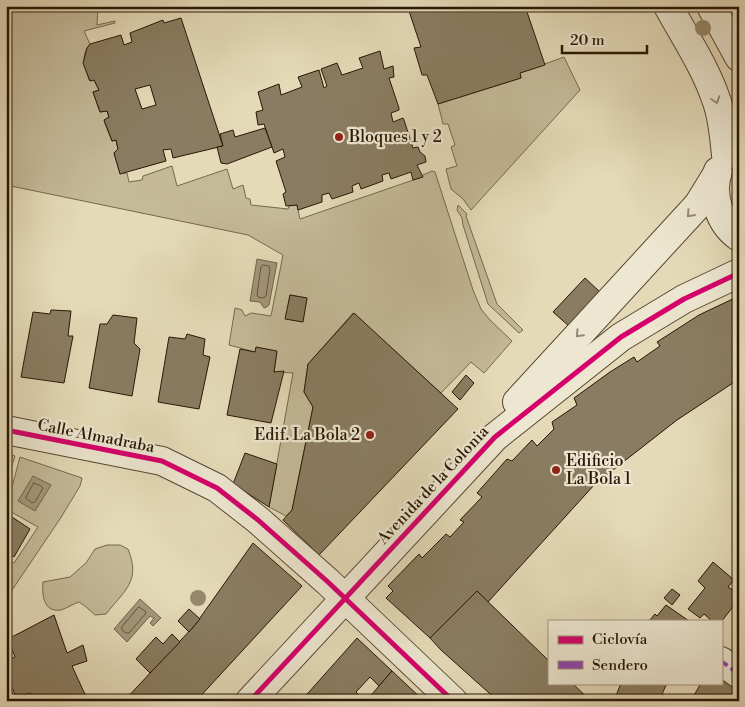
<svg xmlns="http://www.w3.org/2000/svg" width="745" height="707" viewBox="0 0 745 707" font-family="'Libre Bodoni',serif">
<rect width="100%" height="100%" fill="#e4dab8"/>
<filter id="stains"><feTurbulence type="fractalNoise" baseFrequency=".004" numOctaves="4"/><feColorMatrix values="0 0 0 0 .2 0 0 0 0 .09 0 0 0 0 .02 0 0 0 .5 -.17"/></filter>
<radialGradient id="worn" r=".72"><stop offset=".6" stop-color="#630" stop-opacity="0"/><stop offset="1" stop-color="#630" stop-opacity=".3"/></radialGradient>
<g fill="#c4b999" stroke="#76684e" fill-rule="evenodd">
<path d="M6 6H98L97 25 115 21V23L84 31 90 44C80 56 85 67 89 80H94L99 90 93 92 100 112 107 111 109 117 104 121 112 141 116 140 118 149 114 153 120 173H127L129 182 142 180 143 176 172 166 177 186 227 169 233 189 243 185 246 198 250 199 251 205 288 209 289 206 297 205 300 219 422 177 423 175 432 171 435 172 473 290 481 309 490 320 512 341 484 373 471 362 441 393 353 313 308 364 304 392 313 407 292 510 286 516 269 507 293 373 274 372 277 352H255L229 345 235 308 242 310 245 316 251 313 271 316 283 255 248 235 6 185ZM290 295 307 298 302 322 286 318Z"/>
<path d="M564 57 580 90 471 210 463 199 451 189 446 169 457 166 451 147 455 145 448 124H443L438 104 521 78 520 73Z"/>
<path d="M458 205 467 214 466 216 497 304 523 330 519 333 488 304 463 225 462 218 457 210Z"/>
<path d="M6 453 15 456 6 485Z"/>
<path d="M20 457 82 478 80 486 60 519 6 599V559L14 563 38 527 6 509Z"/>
<path d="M107 545H120L128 549C141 581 125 590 106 614L95 615 85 606 79 602C73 604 67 608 61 610 43 613 42 594 43 582L70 577 86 563 95 549Z"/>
</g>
<g fill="#a4977b" stroke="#73634b">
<path d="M257 259 277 263 269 305 267 307 264 308 260 302 250 301Z"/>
<path d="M33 476 51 485 35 511 18 501Z"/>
<path d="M140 599 161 618 153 626 150 623 154 618 150 616 127 642 114 629Z"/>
</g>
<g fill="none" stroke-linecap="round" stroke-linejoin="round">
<g stroke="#665640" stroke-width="1">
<path d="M263 265 269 266 270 269 266 296 263 298 258 297 257 294 261 267Z"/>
<path d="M34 483 41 486 43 488 35 502 32 503 26 498Z"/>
<path d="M139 607 145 611 146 613 129 633H126L122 630V627Z"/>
</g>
</g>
<g fill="#8a7c62" stroke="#291604" fill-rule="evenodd">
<path d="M400 6H525L545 65 520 73 521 78 438 104 427 75H422L414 48 421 47 408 8 401 10Z"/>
<path d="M181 18 223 146 173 158 171 149 163 150 166 161 120 174 114 153 118 149 116 140 112 141 104 120 109 117 107 111 100 112 93 92 99 90 94 80 90 81 83 63 87 48 90 44 121 35 124 45 132 42 130 33 163 20 164 23ZM150 85 156 105 142 109 135 89Z"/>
<path d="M380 51 384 69 393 66 394 77 389 78 399 108V110L391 113 393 122 403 118 404 120 413 148 418 147 420 152 425 156 426 162 417 165 423 177 413 180 411 172 391 179 389 173 382 175 383 181 361 189 359 183 352 186 353 192 332 199 329 193 322 195V202L298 210 297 205 286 206 283 194 286 192 276 161 285 157 283 149 274 153 264 124 258 125 256 112 263 110 258 92 279 84 281 95 302 87 298 77 319 70 324 88 327 86 321 69 337 63 342 75 363 68 359 58Z"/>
<path d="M265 128 272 147 227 164 221 163 217 147 223 146 220 134 233 130 235 137Z"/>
<path d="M585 278 601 293 570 327 553 312Z"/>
<path d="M290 295 307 298 303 322 285 319Z"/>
<path d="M739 296V379L677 420 595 484 488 602 477 591 430 638 386 598 393 591 388 586 419 554 422 558 446 534 450 537 464 522 460 520 482 497 477 493 507 459 512 461 532 440 537 446 554 429 552 422 577 405 574 398 610 372 634 357 637 362 660 346 657 342 699 315Z"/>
<path d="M51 310 71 311 68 336H73L64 383 21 377 33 312 50 314Z"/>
<path d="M354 313 458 409 319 555 283 520 292 510 313 407 304 392 308 364Z"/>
<path d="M113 315 137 318 134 343 140 349 132 396 89 388 100 324H107Z"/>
<path d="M187 334 205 339 203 355 210 357 199 409 158 402 169 337 185 339Z"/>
<path d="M256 347 277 351 274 372 284 371 271 423 227 415 240 349 255 352Z"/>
<path d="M466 375 474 383 460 400 452 392Z"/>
<path d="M245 453 277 464 269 507 233 484Z"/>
<path d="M6 513 30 529 14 557 6 551Z"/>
<path d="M253 543 302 586 196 701H124L195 625Z"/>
<path d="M713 562 734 580 728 587 739 594V599L721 622 712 621 704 614 700 618 688 609 705 588 698 581Z"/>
<path d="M672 589 680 595 672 605 664 598Z"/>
<path d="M477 591 549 661V683H572L591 701H498L441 650 430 638Z"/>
<path d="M666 605 689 621H649L655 614 657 616Z"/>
<path d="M189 609 200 619 189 632 178 621Z"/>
<path d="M54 615 67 653 83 645 87 661 72 666 88 701H33L30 693 16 698 6 670V661L15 657 8 639Z"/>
<path d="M172 634 180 642 150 673 136 659 156 637 163 644Z"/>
<path d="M357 638 392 671 379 686 370 677 356 692 365 701H301Z"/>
<path d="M392 671 424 701H366Z"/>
<path d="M721 678 739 691V701H687L688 698 692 699 701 683H721Z"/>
<path d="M621 683H667L662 694 672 699 671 701H614Z"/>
<path d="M593 696 601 701H591Z"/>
</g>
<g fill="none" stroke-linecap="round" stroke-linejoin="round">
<defs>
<g id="minor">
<path d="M668 6C685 37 706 68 717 102 723 119 724 137 726 155"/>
<path d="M711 6 739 57"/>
<path d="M718 171C710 194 719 223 739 237"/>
<path d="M517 402 698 205 717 174"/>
<path d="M6 430 162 461 217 488 258 520 328 582 453 701"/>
<path d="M721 661 739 674"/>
<path d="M250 701 495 437 621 337 684 299 739 273"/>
</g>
</defs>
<use href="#minor" stroke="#584731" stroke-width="30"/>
<use href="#minor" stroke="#ede7d1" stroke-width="28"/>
<path stroke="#8e44ad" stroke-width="4" stroke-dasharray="8 4" stroke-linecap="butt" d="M721 661 739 674"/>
<defs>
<g id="cycleway">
<path d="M6 430 162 461 217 488 258 520 328 582 453 701"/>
<path d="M250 701 495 437 621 337 684 299 739 273"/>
</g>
</defs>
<use href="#cycleway" stroke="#ede7d1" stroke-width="8"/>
<use href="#cycleway" stroke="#d6006c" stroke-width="5"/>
</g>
<g fill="#97896e">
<circle cx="703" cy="28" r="8"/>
<circle cx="198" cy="598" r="8"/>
</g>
<defs><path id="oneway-chevron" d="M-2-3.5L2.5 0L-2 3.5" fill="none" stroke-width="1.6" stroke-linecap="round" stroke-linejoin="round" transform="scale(1.25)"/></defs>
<g stroke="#958975">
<use href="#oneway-chevron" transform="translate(716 100) rotate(72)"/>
<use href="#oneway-chevron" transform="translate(690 214) rotate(132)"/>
<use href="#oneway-chevron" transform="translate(579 334) rotate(133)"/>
</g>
<g fill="#8f2418" stroke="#ede7d1" stroke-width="2">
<circle cx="339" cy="137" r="5"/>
<circle cx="370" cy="435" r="5"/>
<circle cx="556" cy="470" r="5"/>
</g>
<g text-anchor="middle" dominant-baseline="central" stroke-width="4.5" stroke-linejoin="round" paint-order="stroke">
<g font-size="16" fill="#291604" stroke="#ede7d1" text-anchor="start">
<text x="349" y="137">Bloques 1 y 2</text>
<text x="360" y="435" text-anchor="end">Edif. La Bola 2</text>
<text x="566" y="461">Edificio<tspan x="566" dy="18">La Bola 1</tspan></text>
</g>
<g font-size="16" fill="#291604" stroke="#ede7d1">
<text transform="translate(96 436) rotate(11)">Calle Almadraba</text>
<text transform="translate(433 485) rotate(-47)">Avenida de la Colonia</text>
</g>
</g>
<rect width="745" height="707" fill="none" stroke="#e4dab8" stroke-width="25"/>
<rect x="8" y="8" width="730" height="692" fill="none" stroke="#291604" stroke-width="2.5"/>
<rect x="12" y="12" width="720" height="682" fill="none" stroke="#291604"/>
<rect x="548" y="620" width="175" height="65" fill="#ede7d1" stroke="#9f937f"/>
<rect x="558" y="636" width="25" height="8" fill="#d6006c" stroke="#9f937f"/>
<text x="592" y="644" font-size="15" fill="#291604">Ciclovía</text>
<rect x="558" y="661" width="25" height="8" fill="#8e44ad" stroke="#9f937f"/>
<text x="592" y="670" font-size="15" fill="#291604">Sendero</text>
<path d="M562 45v8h85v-8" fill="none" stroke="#291604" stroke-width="2.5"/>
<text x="570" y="45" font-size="15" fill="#291604" stroke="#ede7d1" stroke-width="4" paint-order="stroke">20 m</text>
<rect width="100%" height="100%" filter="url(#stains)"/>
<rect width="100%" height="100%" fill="url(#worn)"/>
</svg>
